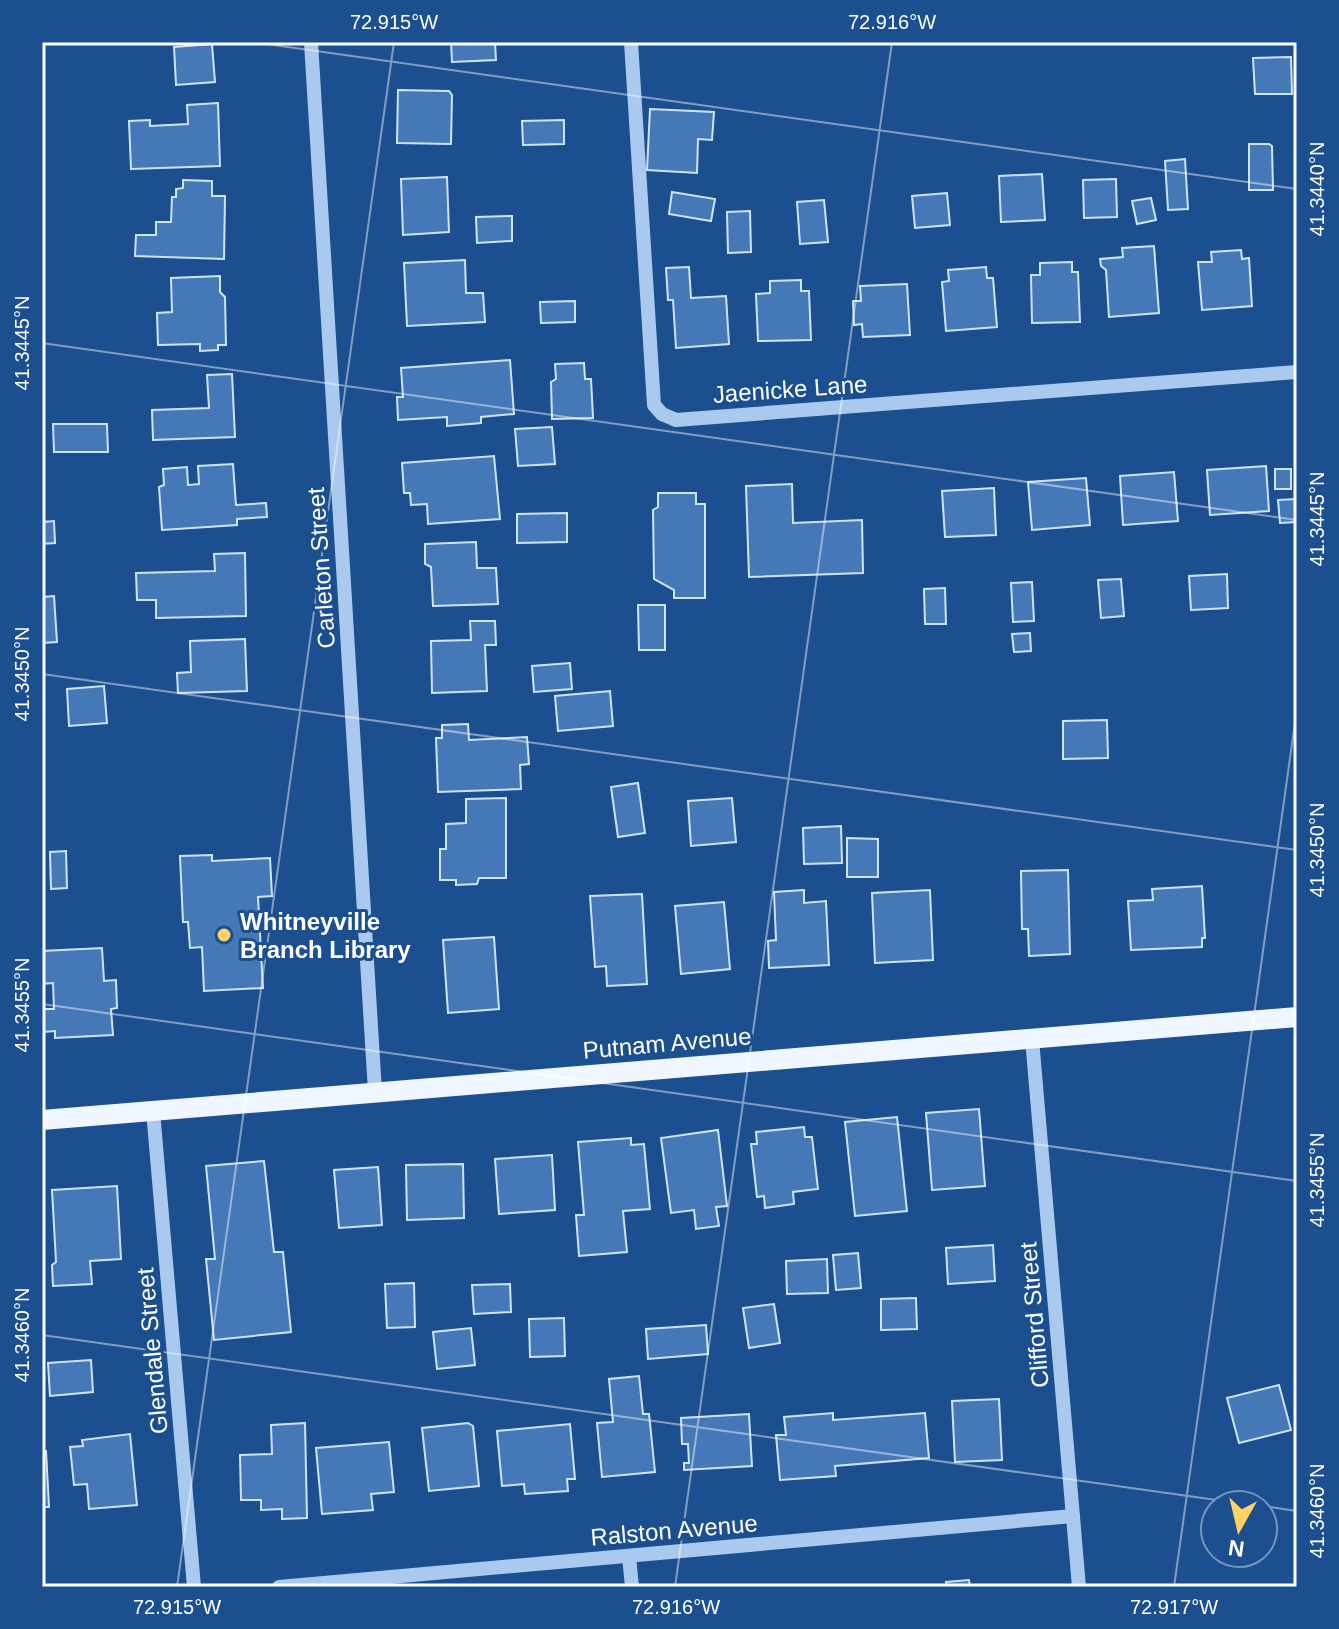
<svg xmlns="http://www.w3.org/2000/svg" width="1339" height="1629" viewBox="0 0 1339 1629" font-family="Helvetica,sans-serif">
<rect width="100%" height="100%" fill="#1b4f8f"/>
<g fill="#4478b7" stroke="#cfe3fa" stroke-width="2">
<path d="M451 42H495L496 60 452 62Z"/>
<path d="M212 44 215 82 176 85 174 47Z"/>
<path d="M1291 57 1292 94H1255L1253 58Z"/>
<path d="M398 90 449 91 452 95 451 144 397 143Z"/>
<path d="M218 103 220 166 131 169 129 121 150 120V126L188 124 187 105Z"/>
<path d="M650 109 714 112 712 140 698 139 697 173 647 170Z"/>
<path d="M564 120V144L523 145 522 121Z"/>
<path d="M1249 144H1269L1272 146 1273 190H1249Z"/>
<path d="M1185 159 1188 209 1168 210 1165 161Z"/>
<path d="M1042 174 1045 220 1001 222 999 176Z"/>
<path d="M447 177 449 232 403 235 401 179Z"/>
<path d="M1116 179 1117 217 1084 218 1083 180Z"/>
<path d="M183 180 212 181V196H225L224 259 135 256 136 235H156V222H171L172 197H176V189L183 188Z"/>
<path d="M672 192 715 199 711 221 669 214Z"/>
<path d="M947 193 950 225 915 228 912 196Z"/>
<path d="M1151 198 1156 220 1137 224 1132 201Z"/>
<path d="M824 200 828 242 800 244 797 202Z"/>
<path d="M750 211 751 252 728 253 727 212Z"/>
<path d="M512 216V241L477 243 476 217Z"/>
<path d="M1154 246 1159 313 1109 317 1106 270 1101 266 1100 259 1123 257 1122 248Z"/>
<path d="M1241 250 1242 259 1249 258 1252 306 1202 310 1198 262H1212L1211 252Z"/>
<path d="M465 260 466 293H483L485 322 407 326 404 263Z"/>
<path d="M1072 262V272H1078L1080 322 1032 323 1031 275H1040V263Z"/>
<path d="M689 267 691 298 726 296 729 344 676 348 673 300H668L666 268Z"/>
<path d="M986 267 987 278H993L997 327 946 331 942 282 949 281 948 270Z"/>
<path d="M220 276V292L225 297 226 345H218V350L200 351V344L158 345 157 313 172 312 171 278Z"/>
<path d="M801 280V291H809L811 340 758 341 756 294 770 293V281Z"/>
<path d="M907 284 910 335 863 337 862 324 854 325 853 301H861L860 286Z"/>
<path d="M575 301V322L541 323 540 302Z"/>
<path d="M510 360 514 414 481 417V423L447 426V417L398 420 397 397H403L401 368Z"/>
<path d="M584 363 585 379H591L593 418 552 419 551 382 556 379 555 364Z"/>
<path d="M232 374 235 437 153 440 152 410 209 408 207 375Z"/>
<path d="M53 424H107L108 452H54Z"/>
<path d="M552 427 555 464 518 466 515 429Z"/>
<path d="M494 456 500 519 428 524 427 504 411 505 410 493H404L402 463Z"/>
<path d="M233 464 236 505 266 503 267 517 237 519V525L162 530 159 487 164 485 163 469 187 467 188 485 199 484 198 466Z"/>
<path d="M1266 466 1269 511 1210 515 1207 470Z"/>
<rect x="1275" y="469" width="16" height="20"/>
<path d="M1174 472 1178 521 1123 525 1120 476Z"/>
<path d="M1086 478 1090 525 1032 530 1028 482Z"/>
<path d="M792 484 793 523 862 520 863 573 749 577 746 486Z"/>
<path d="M994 488 996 535 945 537 942 491Z"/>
<path d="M658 493H696V504H705V598H674V590L654 579 653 510 658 507Z"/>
<path d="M1297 499V522L1280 523 1278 500Z"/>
<path d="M567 513V542L517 543V514Z"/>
<path d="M54 521 55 543 42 544V522Z"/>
<path d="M476 542 477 568H496L498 604 433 606 431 567 425 564V544Z"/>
<path d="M245 553 246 616 156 618V600H137L136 573 215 571 214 554Z"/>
<path d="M1227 574 1228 608 1191 610 1189 576Z"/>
<path d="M1121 579 1124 616 1101 618 1098 580Z"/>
<path d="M1032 582 1034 621 1013 622 1011 583Z"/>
<path d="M945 588 946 624H925L924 589Z"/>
<path d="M54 596 57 642 42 643V597Z"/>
<path d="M638 605H665V650H639Z"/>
<path d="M470 621H495L496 645H485L487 691 432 693 431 641 471 640Z"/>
<path d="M1030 633 1031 651 1014 652 1012 634Z"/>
<path d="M245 639 247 691 178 693 177 673 191 672 190 641Z"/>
<path d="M570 663 572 689 534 692 532 666Z"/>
<path d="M104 686 107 723 69 726 67 689Z"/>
<path d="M610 691 613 726 558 731 555 696Z"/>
<path d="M1107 720 1108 758 1063 759V721Z"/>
<path d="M468 724 469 740 527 737 529 764 520 765 521 789 438 792 436 738H442V725Z"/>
<path d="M638 783 645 833 618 837 611 787Z"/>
<path d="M506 798V878H479L477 884 456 885V880H440V849H446V824L466 823V799Z"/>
<path d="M732 798 736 842 691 846 688 801Z"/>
<path d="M841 826 842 863 804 864 803 828Z"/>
<path d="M847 838 878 839V877H847Z"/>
<path d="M66 851 67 888 51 889 50 852Z"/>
<path d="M212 855V861L270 858 272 896 258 897 263 988 204 991 202 947 190 948 188 922H183L180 856Z"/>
<path d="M1068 870 1070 954 1029 956 1028 929H1022L1021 871Z"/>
<path d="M1202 886 1205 938H1202V947L1131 950 1128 901 1153 900 1152 889Z"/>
<path d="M804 890V903L826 901 829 965 769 968 768 941 776 940 774 892Z"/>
<path d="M930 890 933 960 875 963 872 893Z"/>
<path d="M642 894 647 984 607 986 606 966 595 967 590 896Z"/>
<path d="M724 902 730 969 681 974 675 906Z"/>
<path d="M494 937 499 1009 448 1013 443 940Z"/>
<path d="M102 948 104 981 116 980 117 1008 111 1009 113 1035 55 1038V1031L44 1032 43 1009H54L53 983 42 984V951Z"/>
<path d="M979 1109 985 1186 932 1190 926 1113Z"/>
<path d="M897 1117 907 1211 855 1216 845 1122Z"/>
<path d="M804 1127 805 1137H812L818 1189 793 1192 794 1204 765 1208 764 1196 757 1197 751 1144H757L756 1132Z"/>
<path d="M718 1130 727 1206 716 1207 719 1226 696 1229 694 1210 671 1213 661 1138Z"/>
<path d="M631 1138V1145L644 1144 650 1209 623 1211 627 1252 579 1256 576 1215H584L578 1142Z"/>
<path d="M552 1155 555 1210 499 1214 495 1159Z"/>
<path d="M264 1161 274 1252H283L291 1332 214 1340 206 1259H215L206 1166Z"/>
<path d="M463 1164 464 1218 407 1220 406 1165Z"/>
<path d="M378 1167 382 1225 339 1228 334 1170Z"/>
<path d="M117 1186 121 1259 90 1261 92 1284 53 1286 52 1265 56 1262 52 1190Z"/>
<path d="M993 1245 995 1281 948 1284 946 1248Z"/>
<path d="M858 1253 861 1288 836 1290 833 1255Z"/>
<path d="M827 1259 828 1293 787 1294 786 1261Z"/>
<path d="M414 1283 415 1327 387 1328 385 1284Z"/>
<path d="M510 1284 511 1312 474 1314 472 1285Z"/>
<path d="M916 1298 917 1329 881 1330V1299Z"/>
<path d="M774 1304 780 1343 749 1348 743 1308Z"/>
<path d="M564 1318 565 1356 530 1357 529 1319Z"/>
<path d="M706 1325 708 1354 648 1359 646 1329Z"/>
<path d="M471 1328 475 1365 437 1369 433 1332Z"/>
<path d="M91 1360 93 1392 50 1396 48 1363Z"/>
<path d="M639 1376 643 1414H649L655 1472 602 1477 597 1423 613 1422 609 1379Z"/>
<path d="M1279 1385 1291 1430 1239 1443 1227 1398Z"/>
<path d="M999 1399 1002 1460 955 1462 952 1401Z"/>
<path d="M833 1413V1420L925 1413 929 1458 835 1466 836 1476 780 1480 776 1435H786L784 1417Z"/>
<path d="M749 1414 752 1466 684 1470V1463H689L688 1444H682L681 1418Z"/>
<path d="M305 1423 307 1518 282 1519V1509L261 1510V1500H241L240 1455 272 1454 271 1425Z"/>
<path d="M468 1423 473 1426 479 1486 429 1491 422 1428Z"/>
<path d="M570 1424 575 1479H567L568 1491 525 1494 524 1484 502 1486 497 1431Z"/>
<path d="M130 1434 137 1505 89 1509 87 1484 74 1485 70 1447 83 1446 82 1440Z"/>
<path d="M389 1442 394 1492 371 1494 373 1510 322 1514 316 1448Z"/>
<path d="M42 1451H46L49 1507H42Z"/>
<path d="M969 1580 970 1587H947L946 1582Z"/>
</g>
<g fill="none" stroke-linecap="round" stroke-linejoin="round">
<g stroke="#a9c9ee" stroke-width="14">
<path d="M311 42 375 1092"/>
<path d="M631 42 654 405 662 414 676 420 1297 372"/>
<path d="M1032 1039 1079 1587"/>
<path d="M153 1111 194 1587"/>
<path d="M629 1556 632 1587"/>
<path d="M279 1587 1073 1516"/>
</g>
<path stroke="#f0f6ff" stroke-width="20" d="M42 1120 1297 1017"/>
</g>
<path fill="none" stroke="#fff" stroke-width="2" stroke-opacity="0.45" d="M252 42 1297 189M42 343 1297 520M42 674 1297 850M42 1004 1297 1181M42 1335 1252 1505M1263 1506 1297 1511M177 1587 394 42M675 1587 892 42M1174 1587 1297 708"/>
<circle fill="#ffd166" stroke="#1b4f8f" stroke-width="3" cx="224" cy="935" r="8"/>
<g text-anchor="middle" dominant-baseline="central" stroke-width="6" stroke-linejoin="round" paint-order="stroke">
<g font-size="24" fill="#fff" stroke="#1b4f8f">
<text transform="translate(790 389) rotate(-4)">Jaenicke Lane</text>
<text transform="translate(321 568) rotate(-94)">Carleton Street</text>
<text transform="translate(667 1043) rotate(-5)">Putnam Avenue</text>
<text transform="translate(1034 1315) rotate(-95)">Clifford Street</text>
<text transform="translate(152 1351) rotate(-95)">Glendale Street</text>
<text transform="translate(674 1530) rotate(-5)">Ralston Avenue</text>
</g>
<g font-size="24" font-weight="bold" fill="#fff" stroke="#1b4f8f" text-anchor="start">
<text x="240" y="921">Whitneyville<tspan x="240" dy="28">Branch Library</tspan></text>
</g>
</g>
<rect width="1339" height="1629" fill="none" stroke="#1b4f8f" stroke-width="88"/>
<g transform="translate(1239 1529) rotate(188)"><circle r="38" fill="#1b4f8f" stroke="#7695bc" stroke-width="2"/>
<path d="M0-6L14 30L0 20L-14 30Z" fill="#ffd166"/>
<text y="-12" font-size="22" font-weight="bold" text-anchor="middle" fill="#ffffff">N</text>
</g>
<rect x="44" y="44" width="1251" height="1541" fill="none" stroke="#fff" stroke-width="3"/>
<g font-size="20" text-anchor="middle" fill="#fff">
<text x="394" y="29">72.915°W</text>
<text x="892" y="29">72.916°W</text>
<text transform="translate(1317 189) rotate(-90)" y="7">41.3440°N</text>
<text transform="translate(22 343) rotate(-90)" y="7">41.3445°N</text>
<text transform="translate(1317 519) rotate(-90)" y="7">41.3445°N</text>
<text transform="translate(22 674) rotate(-90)" y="7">41.3450°N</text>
<text transform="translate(1317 850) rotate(-90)" y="7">41.3450°N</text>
<text transform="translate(22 1005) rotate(-90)" y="7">41.3455°N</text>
<text transform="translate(1317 1180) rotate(-90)" y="7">41.3455°N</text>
<text transform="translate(22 1335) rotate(-90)" y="7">41.3460°N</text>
<text transform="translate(1317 1511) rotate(-90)" y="7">41.3460°N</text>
<text x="177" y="1614">72.915°W</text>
<text x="676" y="1614">72.916°W</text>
<text x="1174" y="1614">72.917°W</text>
</g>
</svg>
